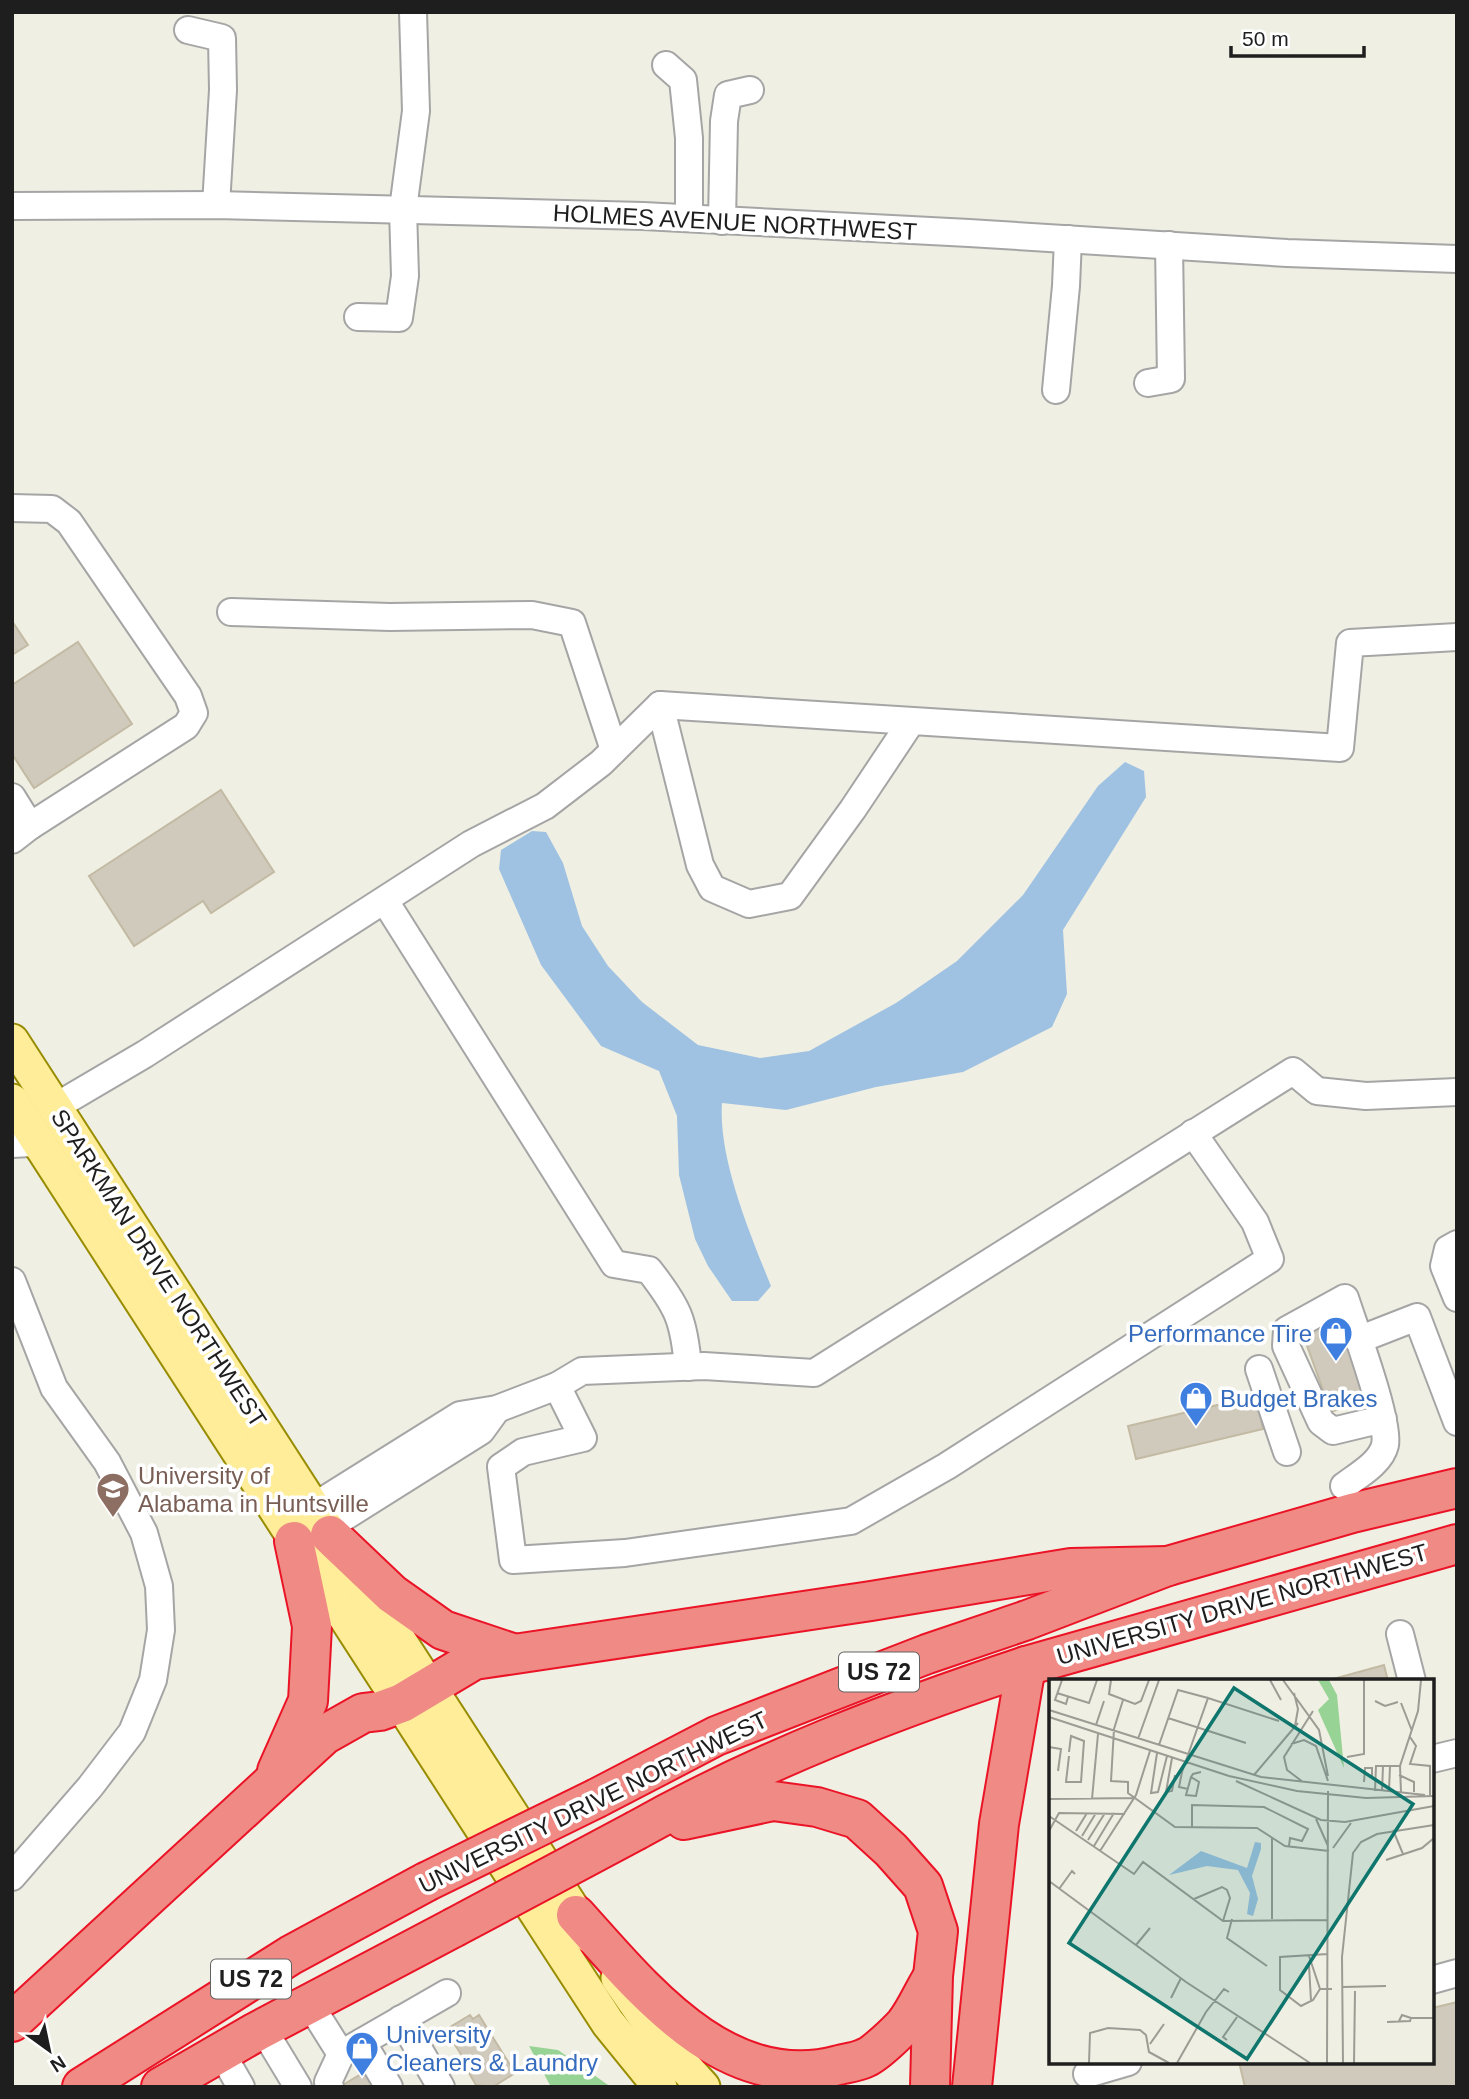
<svg xmlns="http://www.w3.org/2000/svg" width="1469" height="2099" viewBox="0 0 1469 2099" font-family="Helvetica,sans-serif">
<rect width="100%" height="100%" fill="#f0efe3"/>
<path fill="#97d394" d="M529 2046 558 2050 611 2087H551Z"/>
<path fill="#9fc2e2" d="M1125 762 1144 771 1146 797 1063 930 1067 994 1052 1027 963 1072 876 1087 786 1110 722 1103C718 1158 750 1234 771 1286L758 1301H732L708 1266 695 1239 679 1175 677 1116 659 1071 601 1046 541 965 499 869 501 850 532 831 546 832 563 863 582 926 608 966 642 1002 698 1045 760 1058 809 1051 896 1003 957 961 1023 895 1098 786Z"/>
<g fill="#d0cabc" stroke="#c3baa4" stroke-width="2">
<path d="M12 621 28 645 12 655Z"/>
<path d="M78 642 132 724 34 788 12 754V685Z"/>
<path d="M221 790 274 872 211 913 203 901 134 946 89 876Z"/>
<path d="M1341 1315 1372 1397 1331 1412 1301 1329Z"/>
<path d="M1256 1396 1263 1429 1136 1459 1128 1426Z"/>
<path d="M1384 1665 1388 1681H1326Z"/>
<path d="M1457 2002V2087H1245L1239 2062H1432V2008Z"/>
<path d="M470 2015 473 2019 479 2015 515 2073 493 2087 476 2085 469 2073 472 2071 453 2042 447 2045 440 2033Z"/>
<path d="M366 2071 376 2087 341 2086Z"/>
</g>
<g fill="none" stroke-linecap="round" stroke-linejoin="round">
<defs>
<g id="minor">
<path d="M188 30 222 38 223 90 216 205"/>
<path d="M666 65 683 80 689 138V218"/>
<path d="M12 206 216 205 643 216 969 233 1287 253 1457 259"/>
<path d="M722 221 724 121 728 95 750 90"/>
<path d="M358 317 399 318 405 276 403 209 416 111 413 12"/>
<path d="M1148 383 1171 379 1169 245"/>
<path d="M1056 390 1066 286 1068 239"/>
<path d="M12 508 52 509 69 522 188 696 194 713 186 726 30 826 12 840"/>
<path d="M231 612 390 617 532 615 572 623 614 750"/>
<path d="M660 705 700 865 712 888 749 904 790 896 853 809 911 722"/>
<path d="M12 797 30 826"/>
<path d="M385 901 614 1264 649 1270C678 1307 684 1320 688 1367"/>
<path d="M55 1107 145 1054 471 844 545 806 601 763 660 705 1340 748 1350 643 1457 637"/>
<path d="M12 1144 30 1143 41 1147"/>
<path d="M1457 1244 1448 1249 1444 1266 1457 1298"/>
<path d="M12 1281 54 1388 107 1462 144 1533 159 1586 161 1630 153 1680 132 1732 90 1787 12 1877"/>
<path d="M1358 1340 1417 1317 1457 1422"/>
<path d="M1259 1369 1287 1452"/>
<path d="M557 1386 583 1438 523 1452 501 1467 513 1560 625 1553 851 1521 947 1466 1270 1259 1255 1222 1193 1133"/>
<path d="M1344 1486C1357 1476 1381 1463 1385 1445 1390 1422 1354 1326 1345 1298L1287 1330 1286 1346 1321 1422 1333 1431 1383 1419"/>
<path d="M297 1517 460 1415 497 1409 557 1386 582 1371 704 1366 814 1373 1293 1071 1317 1091 1366 1096 1457 1092"/>
<path d="M311 1538 481 1431 497 1409"/>
<path d="M1400 1634 1412 1681"/>
<path d="M1432 1759 1457 1753"/>
<path d="M1432 1980 1457 1973"/>
<path d="M309 2003 341 2054"/>
<path d="M401 2019 441 2087"/>
<path d="M263 2029 298 2087"/>
<path d="M362 2042 389 2087"/>
<path d="M221 2052 241 2087"/>
<path d="M1087 2074 1128 2062"/>
<path d="M330 2087 328 2082 341 2054 447 1993"/>
</g>
<g id="major">
<path d="M12 1041 590 1936"/>
<path d="M12 1101 554 1940 608 2023 660 2087"/>
<path d="M618 1978 664 2044 703 2087"/>
</g>
<g id="highway">
<path d="M330 1535 392 1594 443 1630 512 1653"/>
<path d="M277 1771 308 1701 312 1626 294 1541"/>
<path d="M597 1798 716 1736 927 1654 1027 1620 1168 1566 1352 1513 1457 1488"/>
<path d="M684 1820 773 1801 817 1807 857 1819 891 1850 923 1886 938 1931 933 1976 930 2087"/>
<path d="M637 1830C760 1761 893 1710 1026 1666L1457 1544"/>
<path d="M576 1915C642 1988 726 2096 839 2065 847 2063 857 2062 865 2058 874 2055 898 2032 905 2024 916 2010 923 1992 932 1978"/>
<path d="M12 2022 324 1735 363 1713 380 1711 402 1703 474 1660 871 1601 1071 1568 1168 1566"/>
<path d="M82 2087 291 1955 426 1882"/>
<path d="M161 2087 256 2032 453 1928"/>
<path d="M972 2087 999 1824 1026 1666"/>
</g>
</defs>
<use href="#minor" stroke="#a5a5a5" stroke-width="30"/>
<use href="#major" stroke="#988c00" stroke-width="37"/>
<use href="#highway" stroke="#eb1427" stroke-width="42"/>
<use href="#minor" stroke="#fff" stroke-width="26"/>
<use href="#major" stroke="#ffed99" stroke-width="33"/>
<use href="#highway" stroke="#ef8b84" stroke-width="38"/>
<defs>
<g id="highway-bridge">
<path d="M426 1882 597 1798"/>
<path d="M453 1928 637 1830"/>
</g>
</defs>
<use href="#highway-bridge" stroke="#eb1427" stroke-width="42" stroke-linecap="butt"/>
<use href="#highway-bridge" stroke="#ef8b84" stroke-width="38"/>
</g>
<defs>
<symbol id="shop-pin" viewBox="-11 -11 22 30"><path d="M0 17L-7.5 6A9.5 9.5 0 1 1 7.5 6Z" fill="#3f7fe0" stroke="#fff"/><path d="M-5-2.5h2.3a2.7 3.5 0 0 1 5.4 0H5L5.5 6h-11ZM-1.5-2.5h3a1.5 2.3 0 0 0-3 0Z" fill="#fff"/></symbol>
<symbol id="university-pin" viewBox="-11 -11 22 30"><path d="M0 17L-7.5 6A9.5 9.5 0 1 1 7.5 6Z" fill="#8d6e63" stroke="#fff"/><path d="M0-5L7-2L0 1L-7-2ZM-4 1L0 2.5L4 1V4Q0 6-4 4Z" fill="#fff"/></symbol>
</defs>
<g fill-rule="evenodd">
<use href="#shop-pin" x="1317" y="1314" width="38" height="52"/>
<use href="#shop-pin" x="1177" y="1379" width="38" height="52"/>
<use href="#university-pin" x="94" y="1470" width="38" height="52"/>
<use href="#shop-pin" x="343" y="2029" width="38" height="52"/>
</g>
<g text-anchor="middle" dominant-baseline="central" stroke-width="7" stroke-linejoin="round" paint-order="stroke">
<g fill="#fff" stroke="#626262" stroke-width="2">
<rect x="839" y="1652.5" width="80" height="39" rx="5"/>
<rect x="211" y="1959.5" width="80" height="39" rx="5"/>
</g>
<g font-size="23" font-weight="bold" fill="#1e1e1e">
<text x="879" y="1672">US 72</text>
<text x="251" y="1979">US 72</text>
</g>
<g font-size="24" fill="#1e1e1e" stroke="#fff">
<text transform="translate(735 222) rotate(3)">HOLMES AVENUE NORTHWEST</text>
<text transform="translate(159 1268) rotate(57)">SPARKMAN DRIVE NORTHWEST</text>
<text transform="translate(1242 1604) rotate(-16)">UNIVERSITY DRIVE NORTHWEST</text>
<text transform="translate(593 1802) rotate(-26)">UNIVERSITY DRIVE NORTHWEST</text>
</g>
<g font-size="24" fill="#366cbe" stroke="#fff" text-anchor="start">
<text x="1312" y="1333" text-anchor="end">Performance Tire</text>
<text x="1220" y="1398">Budget Brakes</text>
<text x="386" y="2034">University<tspan x="386" dy="28">Cleaners &amp; Laundry</tspan></text>
</g>
<g font-size="24" fill="#785e54" stroke="#fff" text-anchor="start">
<text x="138" y="1475">University of<tspan x="138" dy="28">Alabama in Huntsville</tspan></text>
</g>
</g>
<g transform="translate(1049 1679)">
<rect width="385" height="385" fill="#f0efe3"/>
<path d="M269 1H280L288 16 295 89 269 31 280 20Z" fill="#97d394"/>
<path d="M206 163 212 164V170L203 197 209 220 204 237 198 235 201 214 189 191 158 187 120 196 152 172 198 189Z" fill="#9fc2e2"/>
<path fill="none" stroke="#9c9b94" stroke-width="2" d="M13 1 6 21 17 25 19 18M62 1 60 15 86 25 92 22 100 1M221 1 232 21M234 1 270 51 279 97M8 14 40 24 48 1M245 14 249 30 246 47M74 21 65 50 62 102 79 103V114L126 148 208 149 236 167 280 172M326 22 336 27 349 23M352 24 363 52M0 31 212 98 376 116M0 38 180 97 248 112 317 119 385 117M119 39 197 64M47 46 55 22M361 58 367 67 361 85 381 87V117M89 60 110 1M242 65 255 61 267 67 279 102M110 66 129 11 159 19M0 68 12 70 9 92M108 74 102 114 109 113 118 77M20 77 17 103H32L35 62 22 57 20 73M298 78 315 75V1M123 79 117 113 123 112 126 96M205 96 249 44M350 96 365 103V113M142 98 150 103 147 117 137 116 142 98 144 95 152 93M187 102 272 141 296 143 385 127M254 103 238 91 235 78 264 32M315 103 316 89H323V97M139 110 130 108 133 93 159 19 230 42M326 112 327 87H351M340 112 341 87M333 113 334 87M352 113 351 87 369 32 372 1M0 120 86 119M43 120 49 55M0 137 85 195 94 183 174 242 279 241M267 140 279 167M143 148V126L215 128 259 150 253 162 241 159 240 167M344 151 354 175M0 152 10 134 76 135M27 152 38 134M33 157 47 134M223 159V240M39 161 56 134M45 167 65 134M284 169 302 144M51 172 87 116 101 72M337 181 373 169 385 159M0 202 137 303 261 384M10 210 23 192 26 195M145 220 173 208 178 211 181 219 174 242M183 240 178 259 218 287M87 266 101 249M279 275 231 278V311L252 327 264 321 271 310H283M260 277 271 310M260 286 262 322M294 308 337 307M122 319 132 299M362 339H385M338 343 361 342 362 339 353 336 350 342M178 361 174 358 188 338M101 365 115 345M40 384 41 354 59 349 91 351 97 356 100 373 120 384M128 384 157 333 175 310 180 313M278 384 279 112M294 384 293 278 304 174 312 163 328 155 385 146M305 384 306 312"/>
<path fill="#0f766e" fill-opacity="0.15" stroke="#0f766e" stroke-width="3.5" d="M185 9 364 125 198 380 20 264Z"/>
<rect width="385" height="385" fill="none" stroke="#1e1e1e" stroke-width="3.5"/>
</g>
<rect width="1469" height="2099" fill="none" stroke="#1e1e1e" stroke-width="28"/>
<g transform="translate(49 2050) rotate(147)" stroke="#ffffff" stroke-width="5" paint-order="stroke">
<path d="M0-5L12 26L0 18L-12 26Z" fill="#1e1e1e"/>
<text y="-10" font-size="19" font-weight="bold" text-anchor="middle" fill="#1e1e1e">N</text>
</g>
<path d="M1231 46v10h133v-10" fill="none" stroke="#1e1e1e" stroke-width="3.5"/>
<text x="1242" y="46" font-size="21" fill="#1e1e1e" stroke="#ffffff" stroke-width="5" paint-order="stroke">50 m</text>
</svg>
